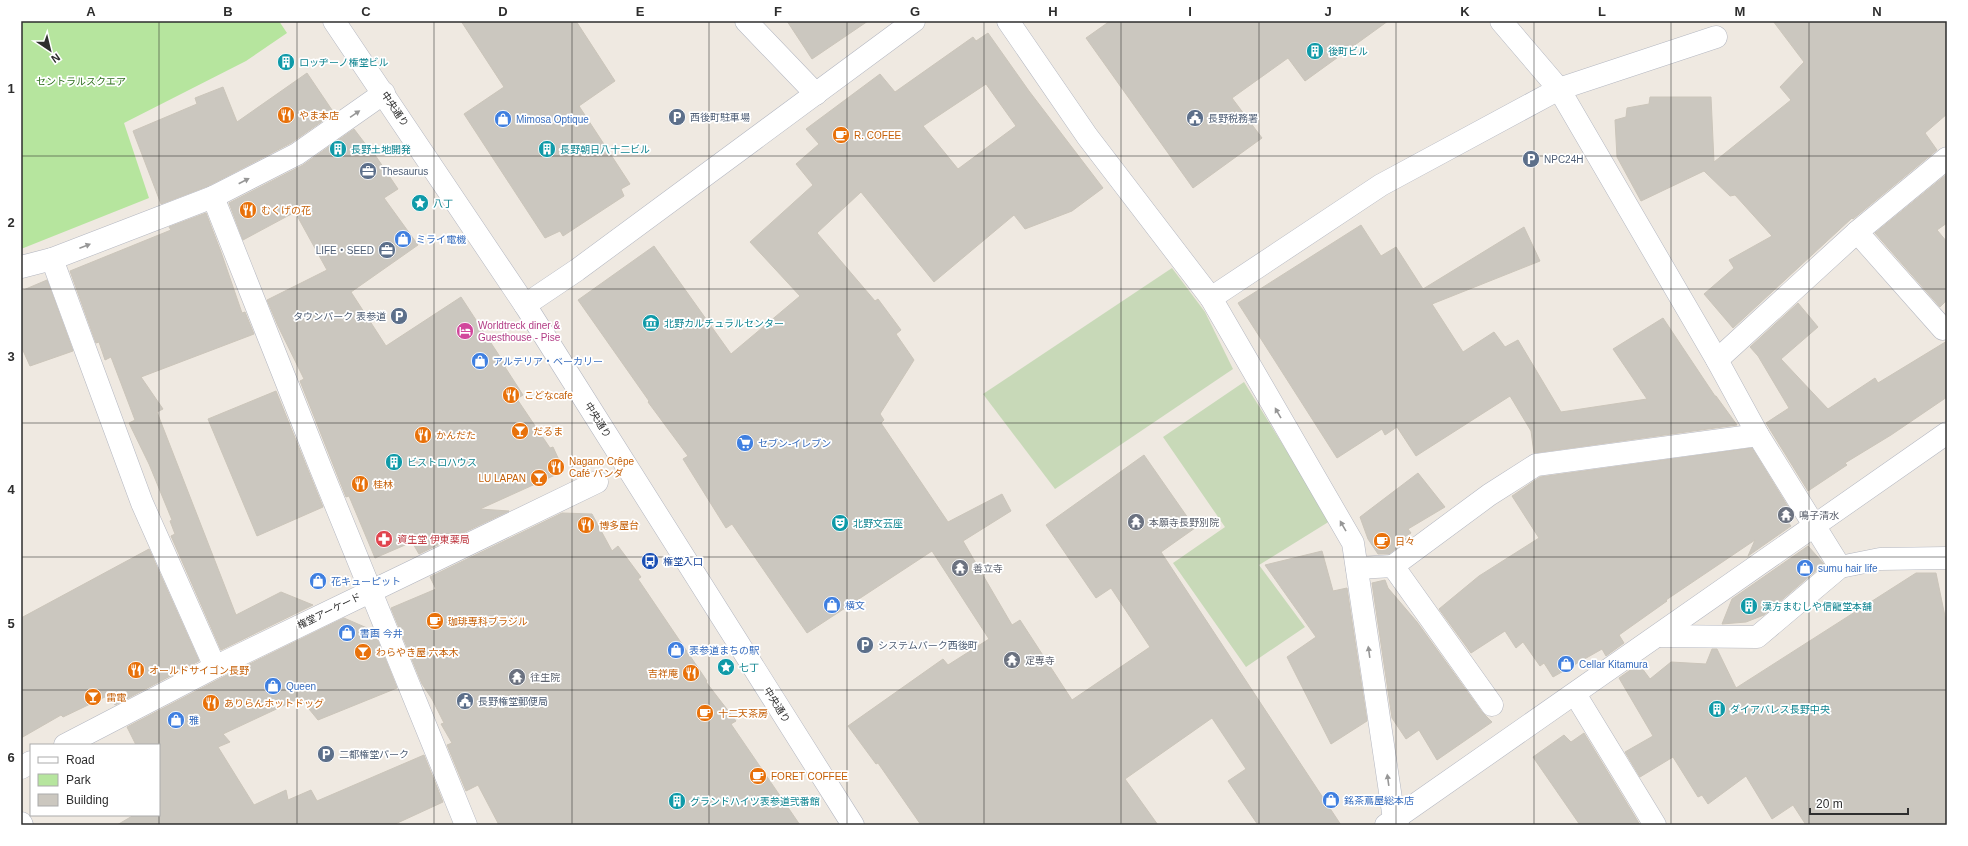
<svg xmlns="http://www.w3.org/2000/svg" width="1968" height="846" viewBox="0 0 1968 846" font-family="Helvetica,'Noto Sans JP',sans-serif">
<rect width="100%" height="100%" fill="#efe9e1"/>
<path fill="#b6e59e" d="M21 21H279L287 33 246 61 124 123 149 198 21 249Z"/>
<g fill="#c8d9b8">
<path d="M1172 268 1205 312 1233 369 1055 489 983 394Z"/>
<path d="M1244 382 1330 521 1259 565 1305 627 1246 667 1173 563 1225 527 1163 437Z"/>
</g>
<g fill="#cbc7bf" stroke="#cbc5ba" fill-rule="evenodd">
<path d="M461 21H576L615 81 579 106 630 184 621 189 624 196 563 236 560 231 545 238 464 114 504 87Z"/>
<path d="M787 21H868L812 59Z"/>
<path d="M1110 21H1388L1305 81 1288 58 1232 98 1262 138 1193 188 1086 38Z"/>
<path d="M1773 21H1947V114L1925 133 1937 150 1853 219 1852 218 1733 328 1704 294 1734 268 1729 260 1772 236 1735 195 1730 196 1704 171 1641 201 1617 157 1615 120 1626 117 1627 108 1649 104 1650 97H1711L1714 162 1791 100 1780 87 1804 62Z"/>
<path d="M988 33 1029 91 1103 188 1072 211 1025 229 1014 215 934 282 861 192 817 233 875 301 878 299 901 330 896 334 914 360 880 414 884 420 881 423 948 522 1002 494 1011 511 963 541 1012 625 1020 620 1072 700 1150 647 1111 588 1096 598 1046 525 1144 455 1195 528 1161 552 1341 825H1258L1228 781 1246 769 1212 718 1125 779 1158 825H921L878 763 876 764 848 726 943 659 948 665 989 639 932 551 807 633 732 524 726 528 683 459 688 456 648 402 649 401 578 300 654 246 731 354 800 296 750 242 813 185 796 164 819 144 806 129 880 74 895 92 973 37 976 41ZM986 84 1016 126 958 169 923 126Z"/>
<path d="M307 73 334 113 291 143 208 186 161 204 133 131 197 104 195 98 223 87 237 122Z"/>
<path d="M354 129 370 150 371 149 398 189 384 198 418 245 351 292 386 346 461 297 506 366 505 367 523 395 517 399 550 448 553 447 564 471 480 509 509 511 419 554 412 542 375 558 349 496 346 497 300 381 304 379 278 326 267 300 327 270 295 212 243 240 229 203 303 165Z"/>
<path d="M1947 174V223L1937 230 1947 242V300L1940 307 1875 233Z"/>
<path d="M206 213 221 252 242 313 245 312 254 334 141 377 163 409 157 412 236 615 281 592 313 605 221 650 171 536 175 534 170 521 172 520 149 464 129 423 135 420 111 357 105 360 99 342 96 343 70 271 171 230 169 227Z"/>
<path d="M1361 225 1381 256 1396 247 1423 289 1524 227 1540 261 1432 304 1463 352 1494 332 1505 347 1518 340 1561 412 1647 399 1613 349 1663 318 1715 396H1716L1737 425 1534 453 1531 431 1510 396 1416 456 1397 427 1385 435 1382 429 1337 458 1238 303Z"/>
<path d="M47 280 73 351 30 366 21 346V291Z"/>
<path d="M1798 303 1818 327 1781 359 1828 409 1875 378 1878 383 1947 341V397L1891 435 1845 463 1847 465 1808 491 1766 423 1789 408 1758 356 1750 347Z"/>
<path d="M276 391 323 507 257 536 208 419Z"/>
<path d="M1752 448 1790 510 1782 515 1791 526 1748 556 1755 540 1666 600 1667 601 1619 635 1624 643 1606 656 1602 649 1553 677 1544 663 1540 666 1523 642 1516 648 1505 631 1471 653 1439 609 1479 576 1539 538 1512 496 1540 477Z"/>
<path d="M1418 473 1445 507 1408 529 1411 533 1404 537 1407 540 1389 554H1378L1368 539 1360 517Z"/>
<path d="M562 513 592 514 612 551 618 546 641 577 638 579 707 681 706 682 736 721 731 724 800 825H499L478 785 466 791 447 745 452 743 441 724 444 723 432 699 422 684 391 608 436 589 430 577Z"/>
<path d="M1808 546 1824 564 1764 615 1746 622 1722 624 1732 599Z"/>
<path d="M149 549 199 661 115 705 109 695 63 717 61 715 21 738V618Z"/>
<path d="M1322 551 1333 591 1347 588 1367 721 1331 744 1287 657 1316 637 1265 565Z"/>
<path d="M1916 573H1936L1947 626V825H1806L1793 805 1772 819 1746 776 1708 804 1702 795 1698 797 1673 757 1640 777 1625 752 1653 736 1619 678 1639 664 1650 679 1671 662 1706 664 1712 649H1717L1736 688Z"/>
<path d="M1385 580 1388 588 1417 622 1482 712 1492 722 1437 760 1419 730 1406 739 1392 718 1372 583Z"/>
<path d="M344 618 374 631 397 688 318 720 300 698 223 734 230 742 218 747 254 805 286 790 288 800 311 790 317 801 424 755 443 802 393 825H117L134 815H159V745H136L127 727 225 676Z"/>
<path d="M1584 733 1631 810 1640 825H1580L1533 757 1564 735 1571 742Z"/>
</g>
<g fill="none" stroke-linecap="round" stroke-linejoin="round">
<defs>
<g id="minor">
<path d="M334 21 525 305 853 825"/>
<path d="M746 21 816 94"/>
<path d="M1008 21 1087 136 1211 298 1353 543 1394 819 1398 825"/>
<path d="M1501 21 1559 89 1717 360 1758 435 1840 567"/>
<path d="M213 197 321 469 466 825"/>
<path d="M52 259 142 503 215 667"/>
<path d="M21 267 52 259 213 197 297 154 384 93"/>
<path d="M1211 298 1381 185 1559 89 1716 37"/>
<path d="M525 305 577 270 914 21"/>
<path d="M1943 329 1857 232 1947 158"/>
<path d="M1717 360 1857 232"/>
<path d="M1357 568 1393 566"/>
<path d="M1659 636 1757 637 1840 567 1880 559 1947 558"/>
<path d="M1575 694 1655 825"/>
<path d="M1492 705 1393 566 1489 495 1536 465 1758 435"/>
<path d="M65 745 219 665 597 482"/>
<path d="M21 768 31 762"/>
<path d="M21 823 22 825"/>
<path d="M1386 825 1947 433"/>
</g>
</defs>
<use href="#minor" stroke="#b4b7c1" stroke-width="23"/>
<use href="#minor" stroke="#fff" stroke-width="22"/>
</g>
<defs><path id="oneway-solid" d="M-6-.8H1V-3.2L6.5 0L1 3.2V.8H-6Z"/></defs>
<g fill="#969696">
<use href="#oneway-solid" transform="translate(355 114) rotate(-34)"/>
<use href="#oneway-solid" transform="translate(244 181) rotate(-27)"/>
<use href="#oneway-solid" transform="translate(85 246) rotate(-21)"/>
<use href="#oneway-solid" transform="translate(1278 413) rotate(-120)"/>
<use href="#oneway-solid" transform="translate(1343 526) rotate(-120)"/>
<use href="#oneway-solid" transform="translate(1369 652) rotate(-98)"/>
<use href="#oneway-solid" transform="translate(1388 780) rotate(-98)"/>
</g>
<path fill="none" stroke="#2e2e2e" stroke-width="1" stroke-opacity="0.55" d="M159 21V825M297 21V825M434 21V825M572 21V825M709 21V825M847 21V825M984 21V825M1121 21V825M1259 21V825M1396 21V825M1534 21V825M1671 21V825M1809 21V825M21 156H1947M21 289H1947M21 423H1947M21 557H1947M21 690H1947"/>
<defs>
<symbol id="building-disc" viewBox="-11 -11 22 22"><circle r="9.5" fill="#0f9aa8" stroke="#fff"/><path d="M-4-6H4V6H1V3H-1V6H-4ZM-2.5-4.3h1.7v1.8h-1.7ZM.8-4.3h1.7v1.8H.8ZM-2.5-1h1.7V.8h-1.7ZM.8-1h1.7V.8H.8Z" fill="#fff"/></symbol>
<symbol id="restaurant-disc" viewBox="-11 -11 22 22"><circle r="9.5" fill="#e8710a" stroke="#fff"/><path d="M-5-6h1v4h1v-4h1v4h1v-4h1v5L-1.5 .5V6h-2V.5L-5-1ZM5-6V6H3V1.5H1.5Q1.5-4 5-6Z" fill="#fff"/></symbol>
<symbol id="parking-disc" viewBox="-11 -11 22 22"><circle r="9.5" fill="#5c6f8a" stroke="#fff"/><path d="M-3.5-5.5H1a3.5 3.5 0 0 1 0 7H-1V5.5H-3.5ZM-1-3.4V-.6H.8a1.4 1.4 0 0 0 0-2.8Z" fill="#fff"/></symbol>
<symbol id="civic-disc" viewBox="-11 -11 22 22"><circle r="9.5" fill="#5c6f8a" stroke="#fff"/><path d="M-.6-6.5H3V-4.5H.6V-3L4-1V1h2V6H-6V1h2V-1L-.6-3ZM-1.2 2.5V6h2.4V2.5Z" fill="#fff"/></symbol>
<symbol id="shop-disc" viewBox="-11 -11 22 22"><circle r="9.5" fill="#3f7fe0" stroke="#fff"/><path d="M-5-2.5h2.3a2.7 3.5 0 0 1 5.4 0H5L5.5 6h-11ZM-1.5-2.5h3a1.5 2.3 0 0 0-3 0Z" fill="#fff"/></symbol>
<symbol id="cafe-disc" viewBox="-11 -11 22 22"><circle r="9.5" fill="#e8710a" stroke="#fff"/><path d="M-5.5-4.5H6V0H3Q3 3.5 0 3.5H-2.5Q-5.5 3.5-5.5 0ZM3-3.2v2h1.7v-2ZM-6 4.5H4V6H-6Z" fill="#fff"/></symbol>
<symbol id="office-disc" viewBox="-11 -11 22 22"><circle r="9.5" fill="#5c6f8a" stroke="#fff"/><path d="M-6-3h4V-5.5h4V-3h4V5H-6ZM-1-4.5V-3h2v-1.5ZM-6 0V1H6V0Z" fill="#fff"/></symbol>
<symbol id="sight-disc" viewBox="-11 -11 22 22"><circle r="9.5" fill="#0f9aa8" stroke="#fff"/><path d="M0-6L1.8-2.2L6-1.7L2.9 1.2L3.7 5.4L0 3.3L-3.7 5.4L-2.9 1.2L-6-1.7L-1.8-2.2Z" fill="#fff"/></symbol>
<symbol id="museum-disc" viewBox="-11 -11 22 22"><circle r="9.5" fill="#0f9aa8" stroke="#fff"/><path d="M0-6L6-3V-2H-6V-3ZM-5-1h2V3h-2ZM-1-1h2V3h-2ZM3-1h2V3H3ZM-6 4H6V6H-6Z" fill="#fff"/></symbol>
<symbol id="hotel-disc" viewBox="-11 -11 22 22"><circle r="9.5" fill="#d1479c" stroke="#fff"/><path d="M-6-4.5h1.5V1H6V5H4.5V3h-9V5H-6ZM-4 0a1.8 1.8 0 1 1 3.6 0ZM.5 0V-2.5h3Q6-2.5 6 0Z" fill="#fff"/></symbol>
<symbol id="bar-disc" viewBox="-11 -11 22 22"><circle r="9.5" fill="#e8710a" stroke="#fff"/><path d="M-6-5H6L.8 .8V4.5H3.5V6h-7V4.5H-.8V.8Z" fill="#fff"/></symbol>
<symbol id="supermarket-disc" viewBox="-11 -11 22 22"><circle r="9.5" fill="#3f7fe0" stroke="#fff"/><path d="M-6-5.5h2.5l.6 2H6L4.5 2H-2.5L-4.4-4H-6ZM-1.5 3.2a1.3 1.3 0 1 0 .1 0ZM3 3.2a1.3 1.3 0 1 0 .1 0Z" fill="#fff"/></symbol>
<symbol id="temple-disc" viewBox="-11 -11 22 22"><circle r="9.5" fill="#6b7280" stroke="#fff"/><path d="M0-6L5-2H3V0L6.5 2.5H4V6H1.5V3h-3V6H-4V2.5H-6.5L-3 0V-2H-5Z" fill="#fff"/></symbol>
<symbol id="theatre-disc" viewBox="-11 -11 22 22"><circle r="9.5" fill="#0f9aa8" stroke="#fff"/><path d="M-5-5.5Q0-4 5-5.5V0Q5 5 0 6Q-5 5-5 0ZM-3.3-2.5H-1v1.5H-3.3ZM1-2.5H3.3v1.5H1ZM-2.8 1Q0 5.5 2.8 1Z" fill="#fff"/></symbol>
<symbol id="pharmacy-disc" viewBox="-11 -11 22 22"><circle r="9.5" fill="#e0444e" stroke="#fff"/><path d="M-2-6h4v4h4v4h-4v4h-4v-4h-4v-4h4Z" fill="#fff"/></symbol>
<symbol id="bus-disc" viewBox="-11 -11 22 22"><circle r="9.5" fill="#1a4fb4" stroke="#fff"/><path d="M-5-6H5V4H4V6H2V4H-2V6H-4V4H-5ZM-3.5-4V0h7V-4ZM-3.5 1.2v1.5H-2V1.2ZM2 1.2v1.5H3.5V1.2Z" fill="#fff"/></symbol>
</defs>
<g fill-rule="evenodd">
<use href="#building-disc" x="1305" y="41" width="20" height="20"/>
<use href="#building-disc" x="276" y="52" width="20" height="20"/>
<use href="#restaurant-disc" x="276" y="105" width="20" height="20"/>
<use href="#parking-disc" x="667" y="107" width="20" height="20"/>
<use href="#civic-disc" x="1185" y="108" width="20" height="20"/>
<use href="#shop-disc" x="493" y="109" width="20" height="20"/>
<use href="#cafe-disc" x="831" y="125" width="20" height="20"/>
<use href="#building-disc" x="328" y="139" width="20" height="20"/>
<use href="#building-disc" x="537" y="139" width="20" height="20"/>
<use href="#parking-disc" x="1521" y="149" width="20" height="20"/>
<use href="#office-disc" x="358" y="161" width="20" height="20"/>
<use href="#sight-disc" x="410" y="193" width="20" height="20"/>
<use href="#restaurant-disc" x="238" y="200" width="20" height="20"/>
<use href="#shop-disc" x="393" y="229" width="20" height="20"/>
<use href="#office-disc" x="377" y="240" width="20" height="20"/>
<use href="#parking-disc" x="389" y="306" width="20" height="20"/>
<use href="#museum-disc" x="641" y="313" width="20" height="20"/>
<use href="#hotel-disc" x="455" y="321" width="20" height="20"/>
<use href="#shop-disc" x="470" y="351" width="20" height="20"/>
<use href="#restaurant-disc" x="501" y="385" width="20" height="20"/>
<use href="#bar-disc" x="510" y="421" width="20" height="20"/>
<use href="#restaurant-disc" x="413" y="425" width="20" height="20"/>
<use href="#supermarket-disc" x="735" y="433" width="20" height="20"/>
<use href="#building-disc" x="384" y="452" width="20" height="20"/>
<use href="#restaurant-disc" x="546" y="457" width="20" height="20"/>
<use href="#bar-disc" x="529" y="468" width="20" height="20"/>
<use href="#restaurant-disc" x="350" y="474" width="20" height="20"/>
<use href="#temple-disc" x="1776" y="505" width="20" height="20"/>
<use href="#temple-disc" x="1126" y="512" width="20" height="20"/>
<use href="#theatre-disc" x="830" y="513" width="20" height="20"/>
<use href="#restaurant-disc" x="576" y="515" width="20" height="20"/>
<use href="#pharmacy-disc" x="374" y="529" width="20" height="20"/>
<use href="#cafe-disc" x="1372" y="531" width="20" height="20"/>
<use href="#bus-disc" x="640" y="551" width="20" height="20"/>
<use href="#temple-disc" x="950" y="558" width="20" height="20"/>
<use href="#shop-disc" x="1795" y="558" width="20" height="20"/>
<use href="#shop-disc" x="308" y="571" width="20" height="20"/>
<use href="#shop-disc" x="822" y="595" width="20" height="20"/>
<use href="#building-disc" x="1739" y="596" width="20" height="20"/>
<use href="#cafe-disc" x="425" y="611" width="20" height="20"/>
<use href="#shop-disc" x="337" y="623" width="20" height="20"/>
<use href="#parking-disc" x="855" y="635" width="20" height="20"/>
<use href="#shop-disc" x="666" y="640" width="20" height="20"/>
<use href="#bar-disc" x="353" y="642" width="20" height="20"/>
<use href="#temple-disc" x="1002" y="650" width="20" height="20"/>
<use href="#shop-disc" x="1556" y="654" width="20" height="20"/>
<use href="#sight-disc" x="716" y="657" width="20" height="20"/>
<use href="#restaurant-disc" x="126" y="660" width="20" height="20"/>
<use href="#restaurant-disc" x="681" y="663" width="20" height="20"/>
<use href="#temple-disc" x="507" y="667" width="20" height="20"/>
<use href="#shop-disc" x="263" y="676" width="20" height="20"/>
<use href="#bar-disc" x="83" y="687" width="20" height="20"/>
<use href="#civic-disc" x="455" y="691" width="20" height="20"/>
<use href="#restaurant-disc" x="201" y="693" width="20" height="20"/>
<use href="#building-disc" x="1707" y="699" width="20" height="20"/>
<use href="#cafe-disc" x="695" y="703" width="20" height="20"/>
<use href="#shop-disc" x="166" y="710" width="20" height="20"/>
<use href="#parking-disc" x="316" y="744" width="20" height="20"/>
<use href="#cafe-disc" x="748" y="766" width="20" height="20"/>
<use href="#shop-disc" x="1321" y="790" width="20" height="20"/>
<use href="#building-disc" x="667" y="791" width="20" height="20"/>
</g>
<g text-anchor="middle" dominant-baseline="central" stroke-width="3.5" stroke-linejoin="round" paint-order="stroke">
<g font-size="10" fill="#0d838f" stroke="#fff" text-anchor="start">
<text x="1328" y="51">後町ビル</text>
<text x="299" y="62">ロッヂーノ権堂ビル</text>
<text x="351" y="149">長野土地開発</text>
<text x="560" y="149">長野朝日八十二ビル</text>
<text x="433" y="203">八丁</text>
<text x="664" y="323">北野カルチュラルセンター</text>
<text x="407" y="462">ビストロハウス</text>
<text x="853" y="523">北野文芸座</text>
<text x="1762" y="606">漢方まむしや信龍堂本舗</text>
<text x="739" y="667">七丁</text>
<text x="1730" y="709">ダイアパレス長野中央</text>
<text x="690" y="801">グランドハイツ表参道弐番館</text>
</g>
<g font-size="10" fill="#2c6e1b" stroke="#fff">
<text x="81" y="81">セントラルスクエア</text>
</g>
<g font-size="10" fill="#2e2e2e" stroke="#fff">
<text transform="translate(395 109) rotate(56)">中央通り</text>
<text transform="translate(598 420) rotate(58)">中央通り</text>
<text transform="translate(329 611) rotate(-26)">権堂アーケード</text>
<text transform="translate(777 705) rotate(58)">中央通り</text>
</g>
<g font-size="10" fill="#c56008" stroke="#fff" text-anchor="start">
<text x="299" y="115">やま本店</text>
<text x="854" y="135">R. COFEE</text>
<text x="261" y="210">むくげの花</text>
<text x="524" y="395">こどなcafe</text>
<text x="533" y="431">だるま</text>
<text x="436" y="435">かんだた</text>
<text x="569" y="461">Nagano Crêpe<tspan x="569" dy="12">Café パンダ</tspan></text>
<text x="526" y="478" text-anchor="end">LU LAPAN</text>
<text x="373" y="484">桂林</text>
<text x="599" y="525">博多屋台</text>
<text x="1395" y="541">日々</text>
<text x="448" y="621">珈琲専科ブラジル</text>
<text x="376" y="652">わらやき屋 六本木</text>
<text x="149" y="670">オールドサイゴン長野</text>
<text x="678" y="673" text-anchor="end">吉祥庵</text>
<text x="106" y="697">雷電</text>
<text x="224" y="703">ありらんホットドッグ</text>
<text x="718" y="713">十二天茶房</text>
<text x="771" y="776">FORET COFFEE</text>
</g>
<g font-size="10" fill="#4e5e75" stroke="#fff" text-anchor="start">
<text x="690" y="117">西後町駐車場</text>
<text x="1208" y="118">長野税務署</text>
<text x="1544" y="159">NPC24H</text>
<text x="381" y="171">Thesaurus</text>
<text x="374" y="250" text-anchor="end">LIFE・SEED</text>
<text x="386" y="316" text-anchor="end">タウンパーク 表参道</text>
<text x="878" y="645">システムパーク西後町</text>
<text x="478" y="701">長野権堂郵便局</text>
<text x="339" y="754">二都権堂パーク</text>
</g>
<g font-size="10" fill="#366cbe" stroke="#fff" text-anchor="start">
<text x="516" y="119">Mimosa Optique</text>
<text x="416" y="239">ミライ電機</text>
<text x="493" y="361">アルテリア・ベーカリー</text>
<text x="758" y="443">セブン-イレブン</text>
<text x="1818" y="568">sumu hair life</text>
<text x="331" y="581">花キューピット</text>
<text x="845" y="605">横文</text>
<text x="360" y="633">書画 今井</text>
<text x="689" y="650">表参道まちの駅</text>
<text x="1579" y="664">Cellar Kitamura</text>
<text x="286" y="686">Queen</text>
<text x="189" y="720">雅</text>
<text x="1344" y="800">銘茶蔦屋総本店</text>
</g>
<g font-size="10" fill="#b23c85" stroke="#fff" text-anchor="start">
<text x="478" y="325">Worldtreck diner &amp;<tspan x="478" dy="12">Guesthouse - Pise</tspan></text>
</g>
<g font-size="10" fill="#5b616d" stroke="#fff" text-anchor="start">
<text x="1799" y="515">鳴子清水</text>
<text x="1149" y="522">本願寺長野別院</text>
<text x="973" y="568">善立寺</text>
<text x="1025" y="660">定専寺</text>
<text x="530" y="677">往生院</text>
</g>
<g font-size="10" fill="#be3a42" stroke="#fff" text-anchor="start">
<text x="397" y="539">資生堂 伊東薬局</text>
</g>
<g font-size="10" fill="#164399" stroke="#fff" text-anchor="start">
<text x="663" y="561">権堂入口</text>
</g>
</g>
<rect width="1968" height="846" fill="none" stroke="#ffffff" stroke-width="44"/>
<rect x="30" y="744" width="130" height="72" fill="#ffffff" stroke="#ababab"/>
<rect x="38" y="757" width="20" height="6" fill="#ffffff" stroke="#ababab"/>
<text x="66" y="764" font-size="12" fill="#2e2e2e">Road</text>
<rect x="38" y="774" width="20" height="12" fill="#b6e59e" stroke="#ababab"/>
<text x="66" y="784" font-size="12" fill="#2e2e2e">Park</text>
<rect x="38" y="794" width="20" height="12" fill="#cbc7bf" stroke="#ababab"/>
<text x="66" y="804" font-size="12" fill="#2e2e2e">Building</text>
<g transform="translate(50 50) rotate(145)" stroke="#ffffff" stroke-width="3" paint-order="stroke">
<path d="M0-3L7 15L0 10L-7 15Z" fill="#2e2e2e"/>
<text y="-6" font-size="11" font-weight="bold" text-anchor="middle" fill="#2e2e2e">N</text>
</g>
<path d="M1810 808v6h98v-6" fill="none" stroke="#2e2e2e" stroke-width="2"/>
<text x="1816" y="808" font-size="12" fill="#2e2e2e" stroke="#ffffff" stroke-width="3" paint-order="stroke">20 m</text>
<rect x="22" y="22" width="1924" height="802" fill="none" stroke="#2e2e2e" stroke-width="1.5"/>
<g font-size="13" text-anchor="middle" font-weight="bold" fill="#2e2e2e">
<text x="91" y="16">A</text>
<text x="228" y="16">B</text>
<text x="366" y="16">C</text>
<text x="503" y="16">D</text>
<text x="640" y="16">E</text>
<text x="778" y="16">F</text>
<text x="915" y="16">G</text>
<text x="1053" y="16">H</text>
<text x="1190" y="16">I</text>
<text x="1328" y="16">J</text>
<text x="1465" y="16">K</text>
<text x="1602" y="16">L</text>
<text x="1740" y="16">M</text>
<text x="1877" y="16">N</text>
<text x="11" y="93">1</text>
<text x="11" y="227">2</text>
<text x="11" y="361">3</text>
<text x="11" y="494">4</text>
<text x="11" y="628">5</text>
<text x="11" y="762">6</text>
</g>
</svg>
